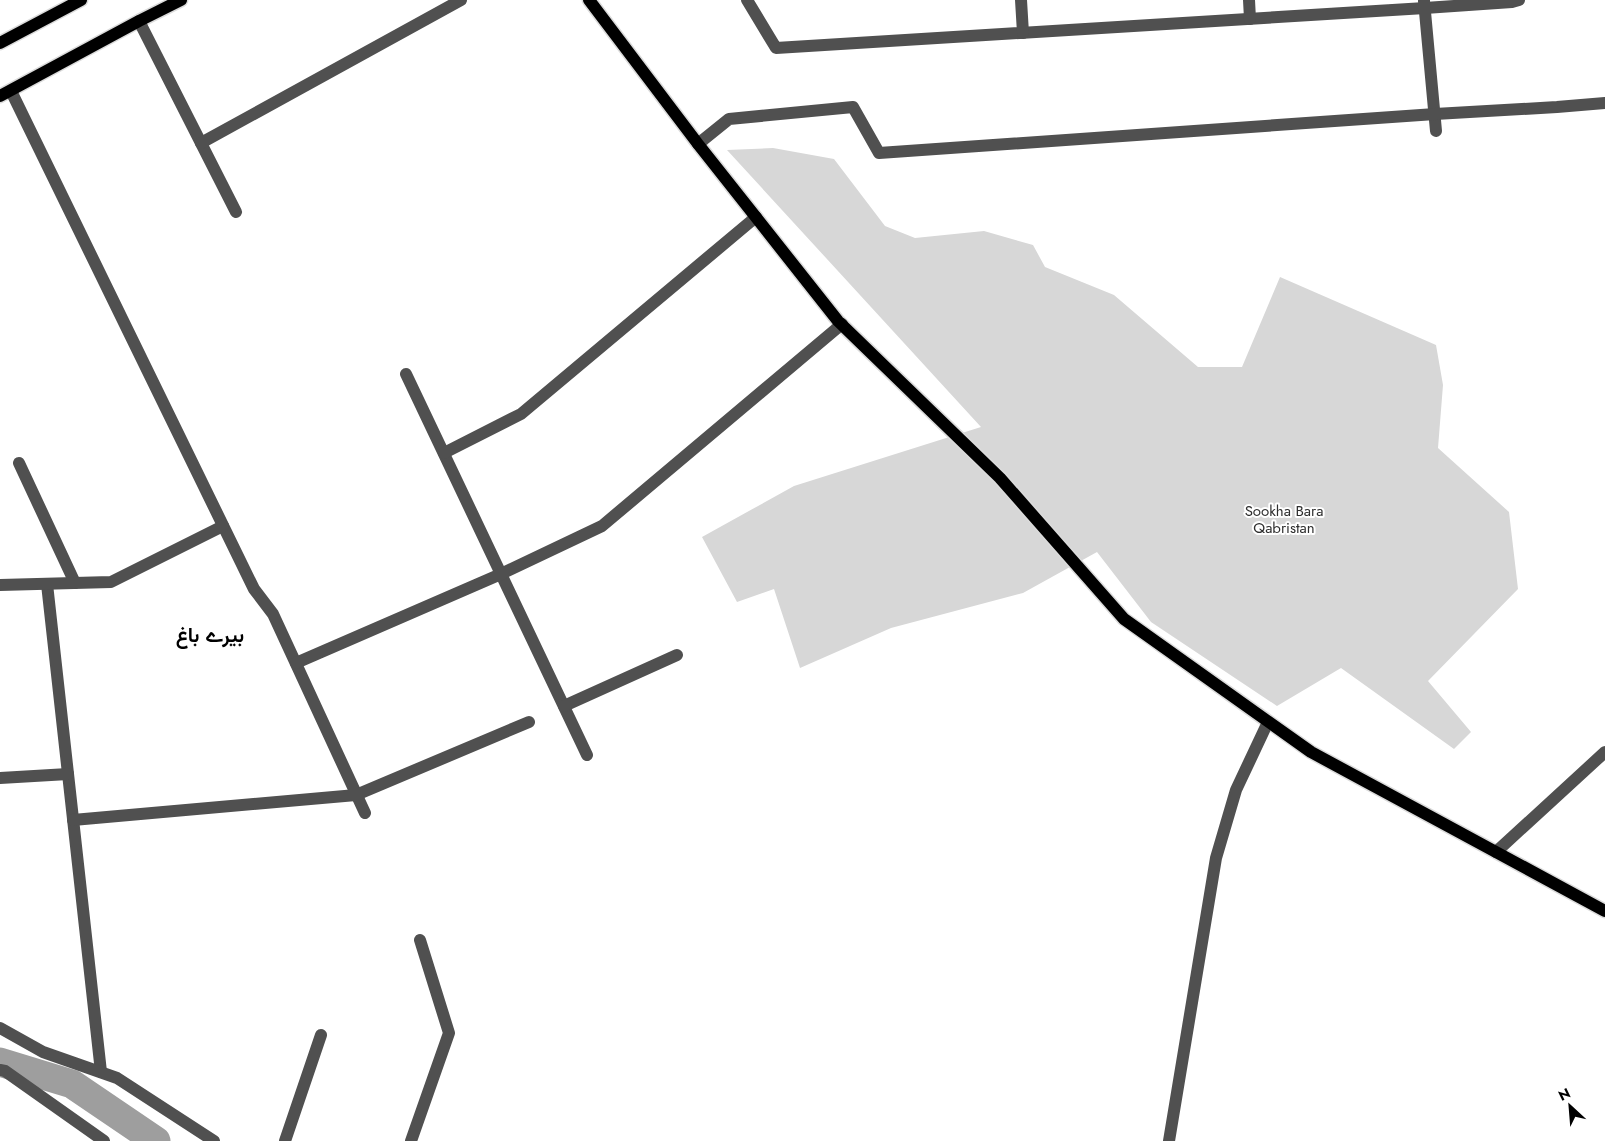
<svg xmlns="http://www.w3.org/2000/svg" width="1605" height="1141" viewBox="0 0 1605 1141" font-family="Jost,Vazirmatn,sans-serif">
<rect width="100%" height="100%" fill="#fff"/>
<path fill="#d7d7d7" d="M773 148 834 159 885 226 915 238 984 231 1033 245 1045 267 1114 295 1198 367H1242L1280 277 1436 345 1443 385 1438 448 1509 512 1518 589 1428 681 1471 732 1454 749 1341 668 1277 706 1151 622 1097 552 1023 593 891 628 800 668 774 589 737 602 702 537 794 486 981 427 727 150Z"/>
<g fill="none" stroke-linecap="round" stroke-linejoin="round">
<path stroke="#9e9e9e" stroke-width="29" d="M0 1062 72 1084 156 1141"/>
<defs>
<g id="major">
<path d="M589 0 698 144 838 321 1000 478 1124 619 1311 752 1605 911"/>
<path d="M0 43 81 0"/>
<path d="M0 96 139 21 181 0"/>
</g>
</defs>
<use href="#major" stroke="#dbdbdb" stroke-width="15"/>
<g stroke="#505050" stroke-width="12">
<path d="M747 0 776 48 1425 8 1512 2 1519 0"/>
<path d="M1021 0 1023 33"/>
<path d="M1249 0 1250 19"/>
<path d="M1424 1 1436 131"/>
<path d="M139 21 236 212"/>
<path d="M11 91 254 589 273 614 365 813"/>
<path d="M201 143 461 0"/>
<path d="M698 144 729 119 853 107 879 153 1435 114 1557 107 1605 103"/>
<path d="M406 374 587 755"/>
<path d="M444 453 521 414 756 217"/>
<path d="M19 463 75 583"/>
<path d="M47 584 101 1072"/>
<path d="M0 585 111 582 223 526"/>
<path d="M296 663 501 574 602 526 842 324"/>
<path d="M564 706 677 655"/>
<path d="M0 778 68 774"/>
<path d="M73 820 356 795 529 722"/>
<path d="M1496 852 1605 752"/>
<path d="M0 1028 43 1052 117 1078 214 1141"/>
<path d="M0 1070 5 1071 104 1141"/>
<path d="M285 1141 321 1035"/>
<path d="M411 1141 449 1033 420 940"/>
<path d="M1169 1141 1216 858 1236 790 1268 722"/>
</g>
<use href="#major" stroke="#000" stroke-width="12"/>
</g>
<g text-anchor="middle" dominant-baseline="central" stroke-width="4" stroke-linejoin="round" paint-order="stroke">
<g font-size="15" fill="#2e2e2e" stroke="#fff">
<text x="1284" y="511">Sookha Bara<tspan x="1284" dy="17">Qabristan</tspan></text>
</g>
<g font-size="20" font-weight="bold" fill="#000" stroke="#fff">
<text x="210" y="635">بیرے باغ</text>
</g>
</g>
<g transform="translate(1570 1106) rotate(334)" stroke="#ffffff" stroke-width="4" paint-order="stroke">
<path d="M0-4L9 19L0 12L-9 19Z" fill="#000000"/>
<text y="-8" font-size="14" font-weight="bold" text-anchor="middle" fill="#000000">N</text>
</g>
</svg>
